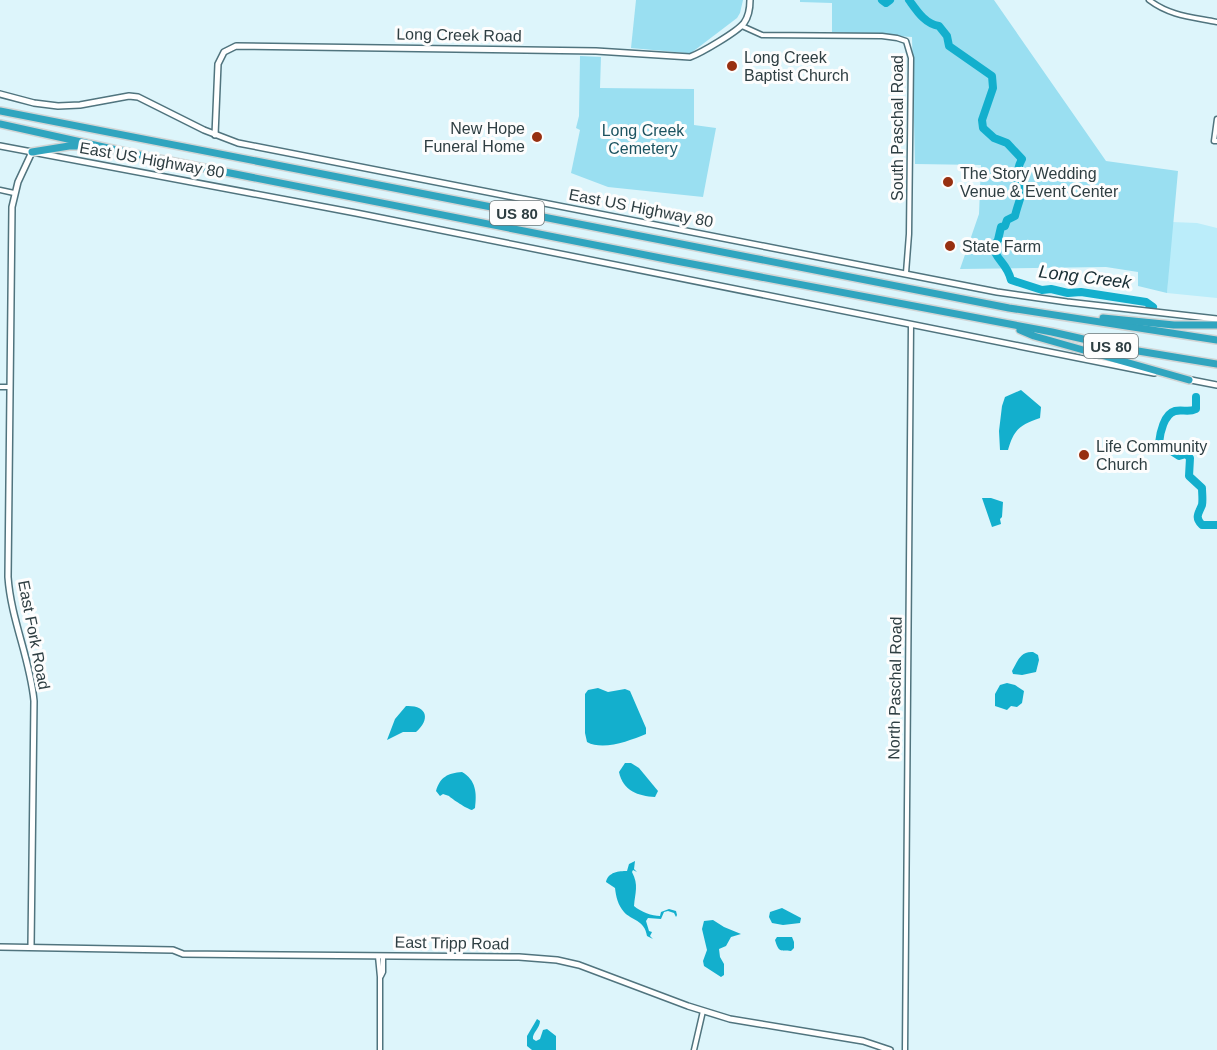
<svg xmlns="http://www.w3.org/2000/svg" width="1217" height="1050" viewBox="0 0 1217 1050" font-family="Arial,sans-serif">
<rect width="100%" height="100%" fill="#ddf5fb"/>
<path fill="#bbedfa" d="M1172 222 1197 223 1217 228V298L1167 293Z"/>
<g fill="#9adff1">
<path d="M636 0H743L740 13 737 18 691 53H686L631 48Z"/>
<path d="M800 0H994L1106 161 1178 171 1167 293 1138 286V272L1106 267 960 269 979 214 981 165 915 164 912 37 832 32V3L800 2Z"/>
<path d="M580 56 601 57 600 88 694 89V125L716 128 703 197 608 187 571 173 580 130 576 128 579 116Z"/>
</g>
<g fill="#13afcd">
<path d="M1021 390 1041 407 1040 418C1020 425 1014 429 1008 450H1000L999 431 1002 406 1005 397Z"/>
<path d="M982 498H991L1003 502 1002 517 1000 519 1001 524 992 527Z"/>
<path d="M1033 652 1038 655 1039 660 1036 672 1022 675 1013 674 1012 671C1018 661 1020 651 1033 652Z"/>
<path d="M1007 683 1015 685 1024 691 1022 703 1017 707 1011 706 1007 710 995 706V694L1000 685Z"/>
<path d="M598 688 608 692 625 689 630 691 646 728V734C629 741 603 751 587 742L585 733V694L588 690Z"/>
<path d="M406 706C427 705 431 719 416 732H403L387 740 395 719Z"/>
<path d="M625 763H631L639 768 658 791 655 797C638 796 623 791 619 772Z"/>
<path d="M462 772C476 780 477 793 475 808L472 810C467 809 452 799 449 796L443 794 440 796 436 791C440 777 448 773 462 772Z"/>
<path d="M635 861 634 869 637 872 633 870 632 872C639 885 635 893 634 906 641 912 652 916 660 916L661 912 669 909 676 911 677 915 676 917 674 913 668 911 664 912 661 919 648 918 646 921 649 931 652 932 650 936 653 939 647 936C645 920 631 920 624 912 618 905 616 897 615 888L606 882C608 872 619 871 627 871L629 864Z"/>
<path d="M782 908 801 918 800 923 783 925 772 923 769 917 770 912Z"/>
<path d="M713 920 724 927 741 934 731 937 726 946 719 949 720 957 724 964V975L721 977 704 966 703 961 707 950 702 929 704 921Z"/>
<path d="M777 937H792L794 942V948L791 951C780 950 779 953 775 940Z"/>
<path d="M537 1019 540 1021C540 1028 532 1033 533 1039L536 1041 540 1039 543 1030 547 1029 556 1036V1050H532L527 1046V1036Z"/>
</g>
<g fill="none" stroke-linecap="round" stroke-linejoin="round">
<g stroke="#13afcd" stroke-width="8">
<path d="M882 0 886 3 890 0"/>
<path d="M909 0C917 11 925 24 939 26L947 36 949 46 992 76 993 88 982 120 983 128 994 138 1007 143 1022 159C1018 166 1017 172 1017 180L1023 186C1022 196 1017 206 1015 216L1007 220 1005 226 1001 227 998 240 993 247C996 260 1007 263 1011 280L1042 290 1051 289 1068 293 1081 292 1146 302 1153 307"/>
<path d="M1196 397V409C1188 413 1183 409 1175 411 1164 414 1160 433 1159 443L1179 456 1186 454 1190 458 1189 476 1202 488C1202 493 1203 500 1202 505 1199 513 1194 517 1202 525H1217"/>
</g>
<defs>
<g id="street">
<path d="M1149 0C1170 16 1192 17 1217 22"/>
<path d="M742 26 762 35 882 36 897 38 906 41 911 58 909 234 906 273"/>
<path d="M1217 119 1214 141H1217"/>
<path d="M0 190 14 193"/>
<path d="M0 387H10"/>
<path d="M378 956 380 977V1050"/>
<path d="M381 976 383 972V956"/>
<path d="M694 1050 703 1011"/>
<path d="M905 1050 911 325"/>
</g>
<g id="secondary">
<path d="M0 94 34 103 58 106 80 105 129 96 138 97 204 130 238 143 997 292 1067 302 1217 319"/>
<path d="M215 135 218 64 224 52 236 46 596 51 690 57C701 53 737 32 744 23 749 16 750 9 750 0"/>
<path d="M0 146 356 213 1154 373"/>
<path d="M1186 379 1217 385"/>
<path d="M0 947 173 950 183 954 519 957 557 960 579 965 688 1006 730 1019 863 1041 890 1050"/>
<path d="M31 947 34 701C30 658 11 620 8 577L12 207 18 182 32 152"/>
</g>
<g id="highway">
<path d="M0 111 1009 308 1217 340"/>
<path d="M0 124 144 156 671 260 1052 332 1132 350 1217 364"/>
<path d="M32 152 69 146H86"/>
<path d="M1103 318 1174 325H1217"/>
<path d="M1020 330 1034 336 1189 380"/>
</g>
</defs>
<use href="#street" stroke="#50747e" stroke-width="7"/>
<use href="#secondary" stroke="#50747e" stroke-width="8"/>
<use href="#highway" stroke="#d1d5d5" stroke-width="10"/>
<use href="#street" stroke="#fff" stroke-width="4"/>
<use href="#secondary" stroke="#fff" stroke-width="5"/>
<use href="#highway" stroke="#30a5bf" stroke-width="7"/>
</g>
<g fill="#973011" stroke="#fdfdfd" stroke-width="2">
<circle cx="732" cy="66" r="6"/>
<circle cx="537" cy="137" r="6"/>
<circle cx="948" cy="182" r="6"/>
<circle cx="950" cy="246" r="6"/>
<circle cx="1084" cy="455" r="6"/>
</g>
<g text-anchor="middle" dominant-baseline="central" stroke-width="6" stroke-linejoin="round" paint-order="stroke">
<g fill="#fdfdfd" stroke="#6c777a" stroke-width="1.5">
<rect x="490" y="201" width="54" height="24" rx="4.5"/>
<rect x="1084" y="334" width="54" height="24" rx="4.5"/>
</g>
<g font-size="15" font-weight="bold" fill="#2e3e42">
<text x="517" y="213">US 80</text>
<text x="1111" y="346">US 80</text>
</g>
<g font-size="16" fill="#2e3e42" stroke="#fdfdfd">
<text transform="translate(459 35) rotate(1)">Long Creek Road</text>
<text transform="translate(897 128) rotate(-90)">South Paschal Road</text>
<text transform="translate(152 160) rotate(10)">East US Highway 80</text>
<text transform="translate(641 208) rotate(11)">East US Highway 80</text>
<text transform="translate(34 635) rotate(79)">East Fork Road</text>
<text transform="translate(895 688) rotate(-89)">North Paschal Road</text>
<text transform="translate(452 943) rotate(1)">East Tripp Road</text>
</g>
<g font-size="16" fill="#2e3e42" stroke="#fdfdfd" text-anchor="start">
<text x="744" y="57">Long Creek<tspan x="744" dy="18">Baptist Church</tspan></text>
<text x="525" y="128" text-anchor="end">New Hope<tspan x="525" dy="18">Funeral Home</tspan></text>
<text x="960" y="173">The Story Wedding<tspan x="960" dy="18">Venue &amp; Event Center</tspan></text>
<text x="962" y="246">State Farm</text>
<text x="1096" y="446">Life Community<tspan x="1096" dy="18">Church</tspan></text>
</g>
<g font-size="16" fill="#1c5360" stroke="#fdfdfd">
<text x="643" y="130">Long Creek<tspan x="643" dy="18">Cemetery</tspan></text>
</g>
<g font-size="18" font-style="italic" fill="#192f35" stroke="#fdfdfd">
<text transform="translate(1085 277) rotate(7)">Long Creek</text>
</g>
</g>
</svg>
